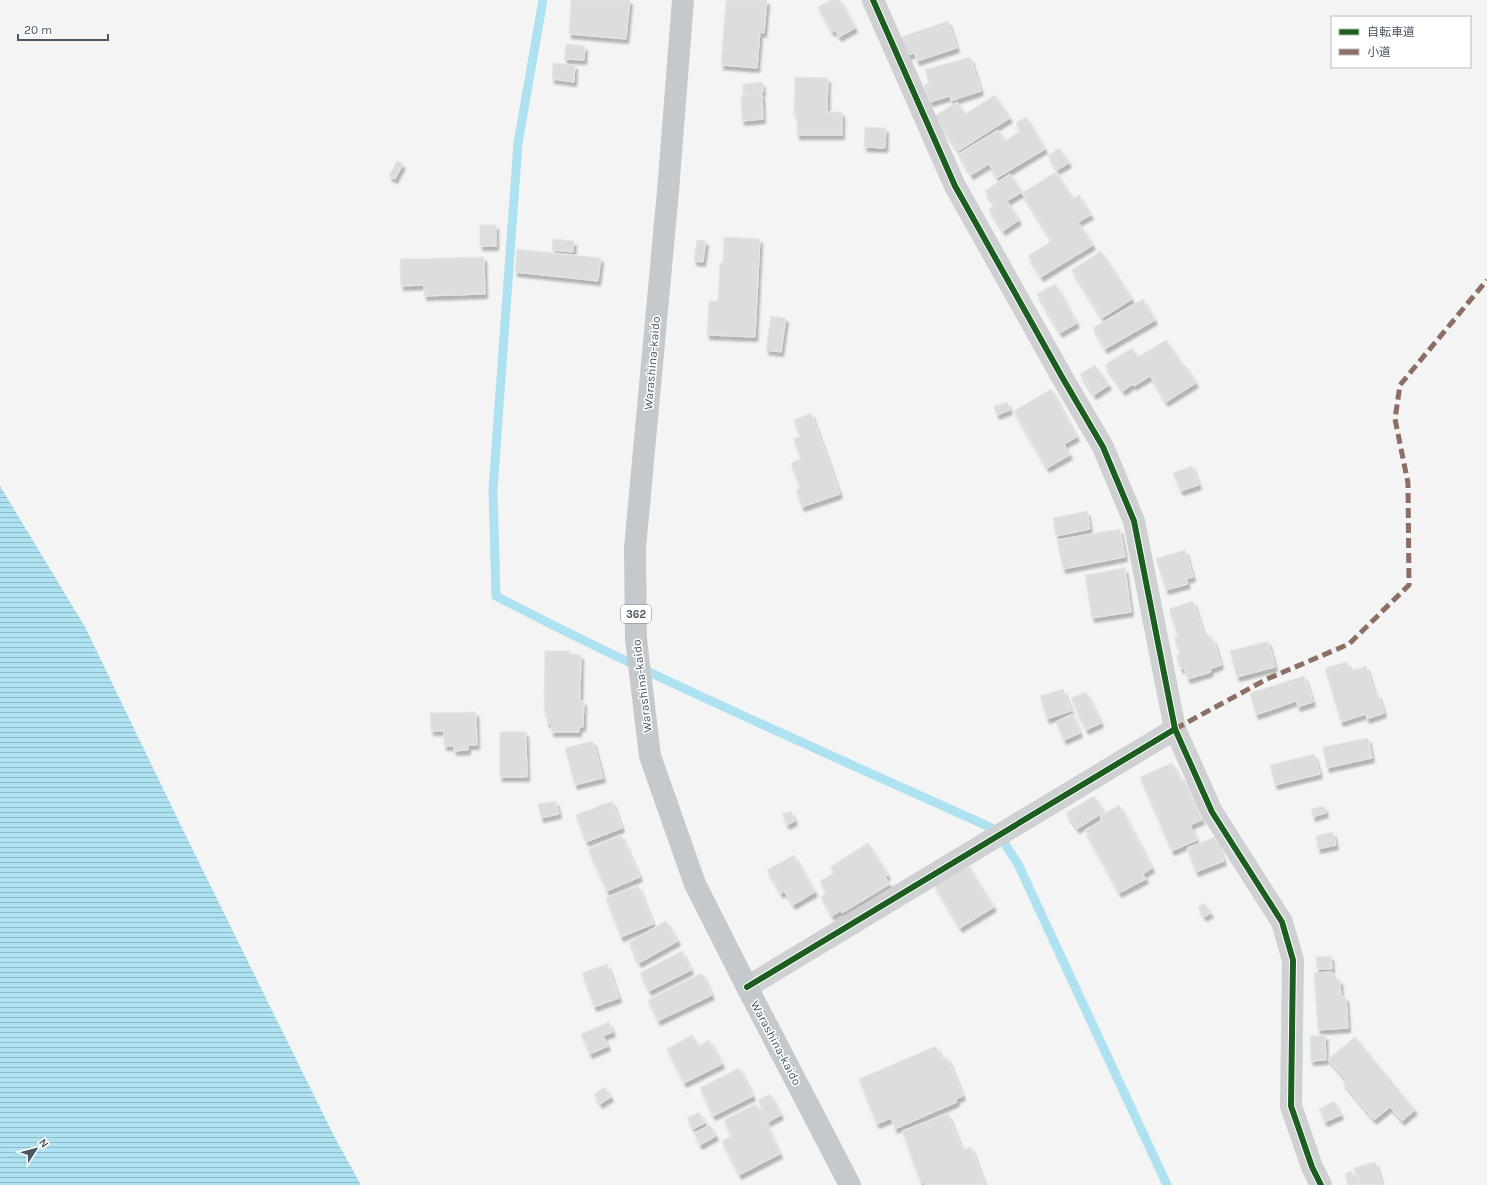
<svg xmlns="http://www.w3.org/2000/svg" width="1487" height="1185" viewBox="0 0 1487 1185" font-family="Karla,'Noto Sans JP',sans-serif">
<defs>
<pattern id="water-rules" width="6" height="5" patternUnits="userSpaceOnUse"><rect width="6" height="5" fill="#aee2f0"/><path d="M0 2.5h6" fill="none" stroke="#90bac6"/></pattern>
<filter id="shadow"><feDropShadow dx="2.5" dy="4.5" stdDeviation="1" flood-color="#0004"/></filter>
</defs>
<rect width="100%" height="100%" fill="#f4f4f4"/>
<path fill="url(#water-rules)" d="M0 486 85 627 183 830 334 1136 361 1185H0Z"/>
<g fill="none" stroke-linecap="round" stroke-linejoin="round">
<path stroke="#aee2f0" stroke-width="9" d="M543 0 518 143 493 489 496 596C659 681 829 754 996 830L1018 864 1167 1185"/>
</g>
<g fill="#ddddde" stroke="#e5e6e7" filter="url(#shadow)">
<path d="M571 0H630L626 39 569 34Z"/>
<path d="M726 0H767L764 33 760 32 757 68 721 65Z"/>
<path d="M831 0H840L855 28 839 37 835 30 832 32 818 7Z"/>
<path d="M948 21 957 48 917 61 914 53 902 57 895 39Z"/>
<path d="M566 44 585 46 584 60 564 59Z"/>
<path d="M970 57 981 91 951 101 950 96 930 102 924 85 929 83 925 70Z"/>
<path d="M553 63 575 65 574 82 552 79Z"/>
<path d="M795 77 828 78 827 112H842V135H797V114H794Z"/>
<path d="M762 82 763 92 743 94V84Z"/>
<path d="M762 94 763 119 742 121 741 96Z"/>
<path d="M995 95 1010 118 958 151 935 116 957 102 965 114Z"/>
<path d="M1026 117 1045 149 997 178 989 164 971 175 958 154 998 130 1005 141 1020 131 1016 123Z"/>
<path d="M865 127 886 128 885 148 864 147Z"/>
<path d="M1059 148 1069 163 1057 170 1048 156Z"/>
<path d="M397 161 403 164 395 179 389 176Z"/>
<path d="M1056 172 1073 199 1079 195 1091 215 1078 222 1093 245 1041 277 1028 256 1052 241 1022 193Z"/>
<path d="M1010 174 1022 192 1007 201 1019 220 1003 231 989 209 995 205 985 191Z"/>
<rect x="480" y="225" width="16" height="21"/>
<path d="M724 237 760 239 755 337 707 335 709 301H718L720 263H723Z"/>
<path d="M553 239 574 241 573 252 552 250Z"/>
<path d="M697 240 706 241 703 262 694 261Z"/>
<path d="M517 249 601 258 598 281 515 272Z"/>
<path d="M1101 251 1132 299 1102 318 1072 270Z"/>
<path d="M484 257 485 294 424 296V285L401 286 400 259Z"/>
<path d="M1055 284 1077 323 1060 333 1037 294Z"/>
<path d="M1143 299 1155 320 1105 349 1093 328Z"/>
<path d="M771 316 786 318 781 352 766 350Z"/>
<path d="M1166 340 1183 366 1185 365 1196 383 1166 402 1150 376 1134 386 1133 384 1123 391 1105 365 1132 348 1138 357Z"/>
<path d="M1095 365 1109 385 1094 395 1080 374Z"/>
<path d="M1051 389 1077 437 1064 444 1070 455 1047 468 1014 411Z"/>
<path d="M1007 402 1010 410 997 415 994 406Z"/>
<path d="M811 413 840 494 802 507 796 490 800 489 791 463 801 459 793 439 800 437 794 420Z"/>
<path d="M1192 466 1199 485 1181 491 1173 473Z"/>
<path d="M1087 511 1090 529 1056 536 1053 518Z"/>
<path d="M1120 529 1125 557 1063 569 1057 540Z"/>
<path d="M1185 550 1193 577 1186 579 1188 584 1166 590 1156 559Z"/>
<path d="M1125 568 1131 612 1092 618 1085 575Z"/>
<path d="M1193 601 1204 635 1208 634 1210 640 1213 639 1221 665 1210 669 1211 672 1188 679 1184 668 1181 669 1176 655 1180 654 1174 637 1178 636 1169 609Z"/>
<path d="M1268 641 1275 667 1237 677 1230 651Z"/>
<path d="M545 651H570V654L581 655 580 701H584L583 727H579V732H551L552 724 547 723V712H544Z"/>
<path d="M1347 662 1350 671 1366 666 1375 695 1378 694 1384 713 1367 719 1366 714 1341 722 1325 668Z"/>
<path d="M1304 676 1313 702 1298 707 1296 701 1256 715 1250 693Z"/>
<path d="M1063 689 1071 711 1047 719 1040 696Z"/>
<path d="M1086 692 1101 723 1086 730 1071 698Z"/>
<path d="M476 712 477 745H468V750L454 751V746H444V731H431L430 713Z"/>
<path d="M1072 714 1080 733 1064 740 1056 722Z"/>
<path d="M500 732H526L527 777H500Z"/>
<path d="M1368 738 1372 758 1327 768 1323 747Z"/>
<path d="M593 741 603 778 575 785 565 748Z"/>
<path d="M1314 754 1320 774 1275 785 1270 765Z"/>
<path d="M1172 763 1181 781 1184 779 1202 820 1190 825 1197 840 1172 851 1140 777Z"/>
<path d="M1094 796 1104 812 1077 829 1066 813Z"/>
<path d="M556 801 559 814 541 818 538 804Z"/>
<path d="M612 801 622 828 586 842 576 815Z"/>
<path d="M1119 805 1152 868 1143 874 1146 879 1119 893 1085 830 1102 821 1100 816Z"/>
<path d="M1324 806 1326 813 1313 817 1311 809Z"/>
<path d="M791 811 795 821 787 825 782 814Z"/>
<path d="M1333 832 1336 845 1318 849 1316 836Z"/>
<path d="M621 835 640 877 607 891 588 849Z"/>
<path d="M1215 837 1224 861 1196 872 1187 848Z"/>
<path d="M868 843 888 875 885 877 890 884 842 913 840 911 832 916 821 897 827 893 820 881 834 873 830 867Z"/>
<path d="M794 855 815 892 793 905 784 891 781 894 767 870Z"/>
<path d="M967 864 994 907 960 928 934 884Z"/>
<path d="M638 886 653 924 621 937 606 898Z"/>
<path d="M1204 903 1211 913 1204 917 1198 907Z"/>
<path d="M666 921 678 941 639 963 632 952 634 951 629 942Z"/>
<path d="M682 951 691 970 649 991 640 973Z"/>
<path d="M1331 956 1332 969H1317L1316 957Z"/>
<path d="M607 964 619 998 594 1007 582 973Z"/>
<path d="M1332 972 1333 980H1340L1341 997H1346L1348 1028 1318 1030 1314 973Z"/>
<path d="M702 973 712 995 658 1021 648 1000Z"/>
<path d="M609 1022 613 1032 603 1036 608 1046 590 1054 581 1034Z"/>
<path d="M692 1035 698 1046 709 1040 722 1064 684 1083 667 1049Z"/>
<path d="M1325 1035 1326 1060 1311 1061 1310 1036Z"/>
<path d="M1355 1037 1415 1110 1402 1121 1390 1107 1374 1120 1343 1083 1346 1080 1328 1059Z"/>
<path d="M936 1046 942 1059 947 1057 963 1096 956 1099 957 1102 895 1129 891 1118 877 1124 859 1079Z"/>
<path d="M739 1068 753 1096 713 1116 700 1088Z"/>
<path d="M605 1087 611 1097 600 1104 594 1094Z"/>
<path d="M770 1094 781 1115 768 1122 758 1100Z"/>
<path d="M1334 1101 1341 1115 1325 1122 1319 1109Z"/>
<path d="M756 1104 780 1154 739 1175 722 1141 731 1136 724 1120Z"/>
<path d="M699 1112 705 1123 693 1129 687 1118Z"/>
<path d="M948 1114 962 1150 971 1147 985 1185H925L924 1182 921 1183 902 1131Z"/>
<path d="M710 1125 716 1136 700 1145 694 1133Z"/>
<path d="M1375 1162 1382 1185H1360L1354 1168Z"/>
<path d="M1352 1171 1357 1185H1348L1345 1174Z"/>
</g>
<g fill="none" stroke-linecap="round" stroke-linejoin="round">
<g stroke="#ced0d2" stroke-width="22">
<path d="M873 0 955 186 1062 377 1103 447 1134 521 1175 729 1212 812 1282 922 1293 960 1291 1106 1312 1167 1321 1185"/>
<path d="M747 987 1175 729"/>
</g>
<path stroke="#c4c9cd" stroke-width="22" d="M683 0 668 191 635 548 636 639 650 756 695 884 747 987 850 1185"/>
<path stroke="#8d6e63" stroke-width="5" stroke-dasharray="10 5" stroke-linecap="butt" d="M1175 729 1267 679 1349 644 1409 585 1408 483 1395 419 1400 385 1487 280"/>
<defs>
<g id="cycleway">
<path d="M873 0 955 186 1062 377 1103 447 1134 521 1175 729 1212 812 1282 922 1293 960 1291 1106 1312 1167 1321 1185"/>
<path d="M747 987 1175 729"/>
</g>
</defs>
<use href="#cycleway" stroke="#fff" stroke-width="8"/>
<use href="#cycleway" stroke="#1b5e20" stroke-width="6"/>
</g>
<g text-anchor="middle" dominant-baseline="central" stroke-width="3" stroke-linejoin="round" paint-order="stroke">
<rect fill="#fff" stroke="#808990" stroke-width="1" x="621" y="605" width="30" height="18" rx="3"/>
<g font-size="11" font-weight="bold" fill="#4a5661">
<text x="636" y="614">362</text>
</g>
<g font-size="12" fill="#4a5661" stroke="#fff">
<text transform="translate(652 363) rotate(-85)">Warashina-kaido</text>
<text transform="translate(642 686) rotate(-97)">Warashina-kaido</text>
<text transform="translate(776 1043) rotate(62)">Warashina-kaido</text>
</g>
</g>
<rect x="1331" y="16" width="140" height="52" fill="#ffffff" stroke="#b7bbc0"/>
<rect x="1339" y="29" width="20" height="6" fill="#1b5e20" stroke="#b7bbc0"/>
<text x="1367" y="36" font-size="12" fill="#4a5661">自転車道</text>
<rect x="1339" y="49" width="20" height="6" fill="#8d6e63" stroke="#b7bbc0"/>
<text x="1367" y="56" font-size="12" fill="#4a5661">小道</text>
<g transform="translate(36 1149) rotate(54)" stroke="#ffffff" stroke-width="3" paint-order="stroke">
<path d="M0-3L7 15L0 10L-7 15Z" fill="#4a5661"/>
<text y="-6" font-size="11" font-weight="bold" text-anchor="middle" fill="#4a5661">N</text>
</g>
<path d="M18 34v6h90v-6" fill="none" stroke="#4a5661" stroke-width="2"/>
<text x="24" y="34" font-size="12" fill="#4a5661" stroke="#ffffff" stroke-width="3" paint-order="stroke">20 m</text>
</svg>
